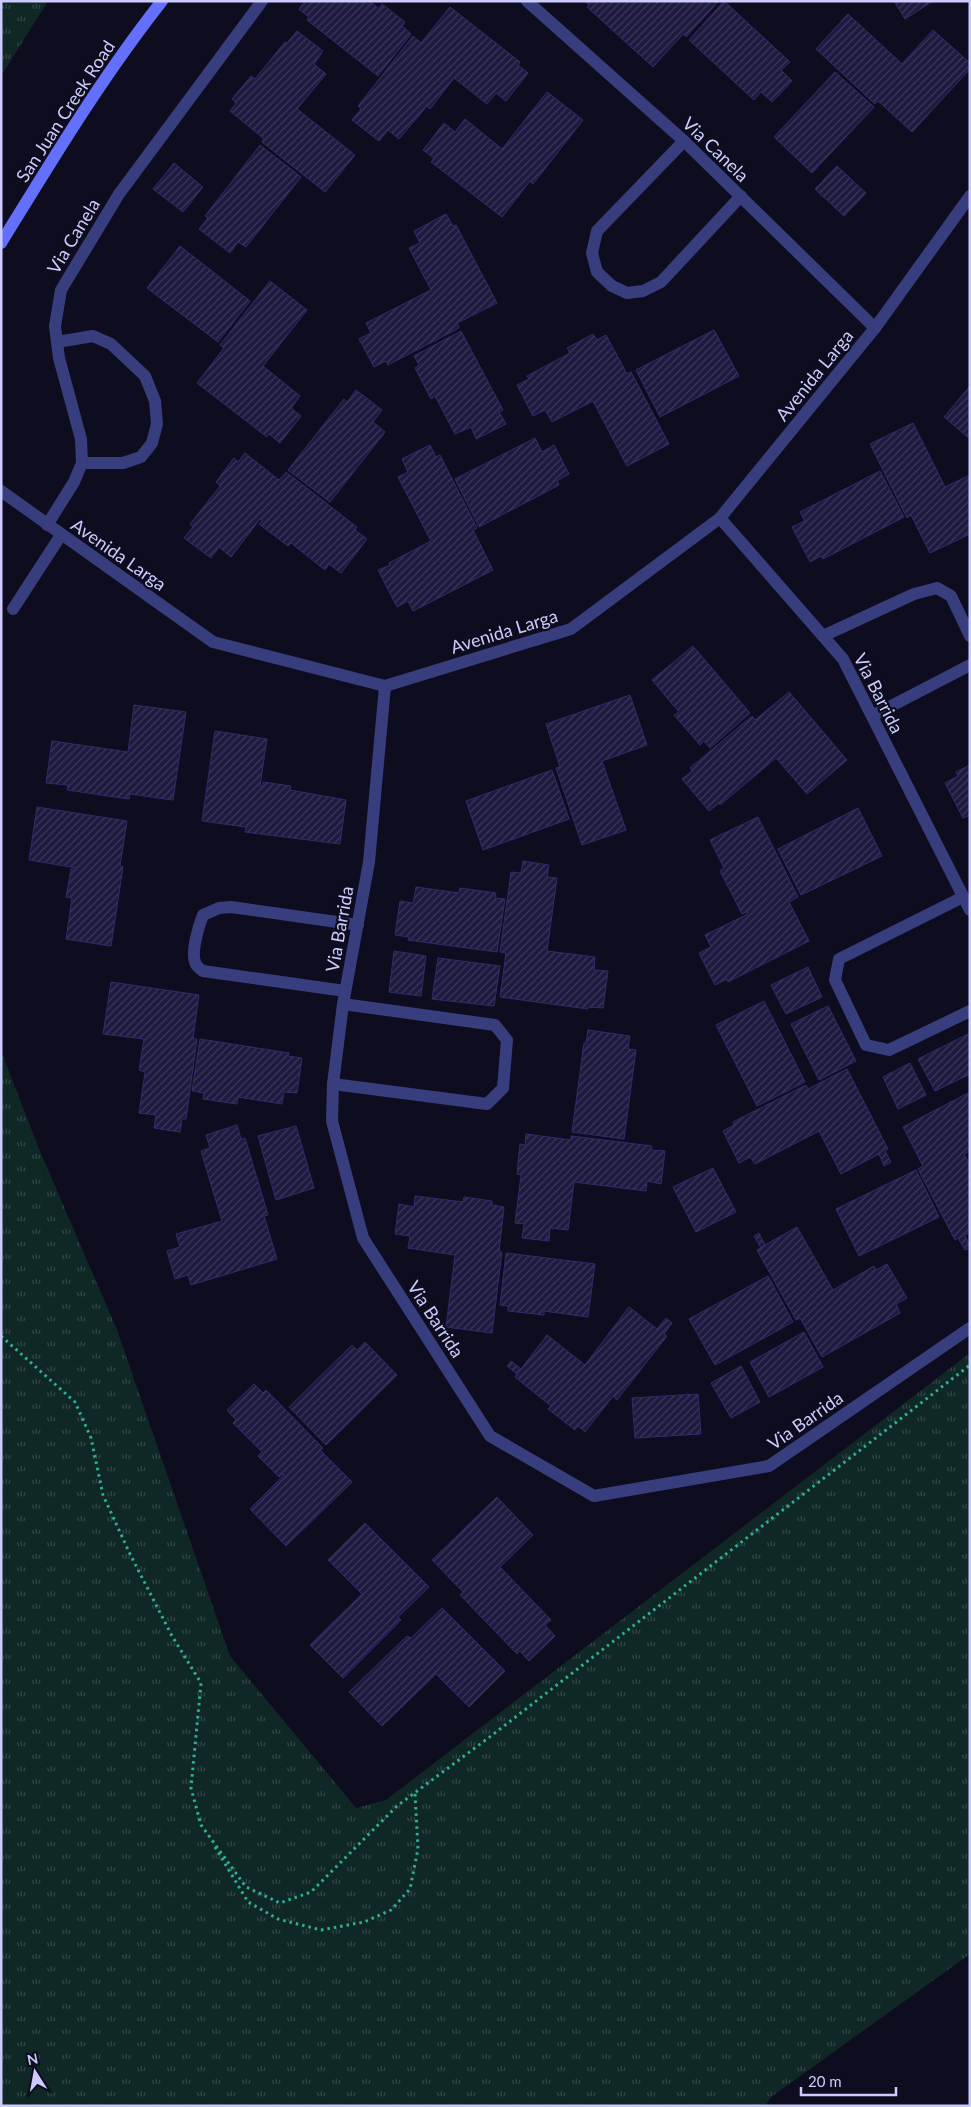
<svg xmlns="http://www.w3.org/2000/svg" width="971" height="2107" viewBox="0 0 971 2107" font-family="Lato,sans-serif">
<defs>
<pattern id="grass-tufts" width="24" height="20" patternUnits="userSpaceOnUse" patternTransform="scale(1.25)"><rect width="24" height="20" fill="#102825"/><path d="M3 7l-1-3M5 7V3M7 7l1-3M15 17l-1-3M17 17v-4M19 17l1-3" fill="none" stroke="#324646"/></pattern>
<pattern id="building-hatch" width="6" height="6" patternUnits="userSpaceOnUse" patternTransform="scale(1.25)"><rect width="6" height="6" fill="#1d193f"/><path d="M-1 1l2-2M0 6l6-6M5 7l2-2" fill="none" stroke="#3d395c"/></pattern>
</defs>
<rect width="100%" height="100%" fill="#0e0d1f"/>
<g fill="url(#grass-tufts)">
<path d="M1 1H48L1 76Z"/>
<path d="M1 1051 39 1149 117 1330 230 1656 356 1808 386 1800 970 1353V1954L771 2097 765 2106H1Z"/>
</g>
<g fill="url(#building-hatch)" stroke="#312b6b">
<path d="M305 1H370L379 9 382 4 405 22 402 26 411 34 378 76 307 20 309 17 299 9Z"/>
<path d="M585 1H719L686 37 683 34 653 67 587 7 589 5Z"/>
<path d="M724 1 790 62 781 70 792 81 772 102 761 92 754 100 689 40Z"/>
<path d="M894 1H933L905 19Z"/>
<path d="M450 7 520 62 518 65 528 73 506 101 496 93 487 104 454 78 430 109 427 106 399 139 388 130 379 141 352 120 361 109 358 106 413 36 421 43Z"/>
<path d="M848 14 902 64 933 30 970 63V69L912 132 878 101 875 104 816 49Z"/>
<path d="M297 31 323 51 314 64 326 74 297 109 355 155 325 192 262 142 264 139 230 111 236 103 232 99 251 76 255 79 285 42 287 43Z"/>
<path d="M835 72 874 107 812 173 774 137Z"/>
<path d="M547 92 583 120 533 184 530 181 502 217 431 162 434 158 423 150 444 123 455 132 465 119 502 149Z"/>
<path d="M260 145 301 177 246 247 238 242 230 253 199 229 208 218 205 216Z"/>
<path d="M174 163 203 187 183 212 153 189Z"/>
<path d="M837 166 866 193 844 216 815 189Z"/>
<path d="M446 214 453 226 456 225 497 303 457 323 459 328 388 365 386 361 374 367 359 339 371 333 366 323 431 290 409 248 420 243 414 231Z"/>
<path d="M180 246 250 301 218 342 147 288Z"/>
<path d="M270 281 307 310 263 366 300 396 291 408 301 416 280 443 269 434 267 437 197 383 224 348 220 345Z"/>
<path d="M714 330 739 376 660 417 636 370Z"/>
<path d="M461 331 503 410 499 412 506 424 476 439 471 427 455 434 435 396 431 399 415 368 419 365 414 356Z"/>
<path d="M593 334 597 340 606 335 627 374 631 372 669 444 627 466 593 401 552 422 545 410 533 416 517 385 529 379 527 376 570 353 567 348Z"/>
<path d="M970 386V439L944 417Z"/>
<path d="M356 390 382 410 373 422 385 432 330 502 288 470 344 399 347 402Z"/>
<path d="M913 423 945 487 970 475V534L930 553 911 515 907 518 870 444Z"/>
<path d="M535 438 542 452 554 445 569 474 557 481 559 485 479 527 455 479Z"/>
<path d="M430 445 436 457 440 455 477 528 473 530 493 570 413 611 408 601 397 607 378 570 390 565 389 563 431 541 398 477 408 472 402 459Z"/>
<path d="M245 453 279 480 286 472 357 527 355 530 367 539 341 573 329 564 325 570 291 543 288 546 259 524 262 521 260 519 231 557 219 547 211 558 184 538 193 527 190 524 220 486 216 482 234 458 238 462Z"/>
<path d="M880 471 904 517 823 559 821 556 810 562 792 527 805 521 800 512Z"/>
<path d="M693 646 750 713 710 748 704 741 700 745 674 715 679 712 652 680Z"/>
<path d="M789 692 847 760 807 794 776 758 720 805 719 803 709 811 682 779 692 771 690 768 752 716 755 720Z"/>
<path d="M630 695 647 745 602 761 626 830 582 845 556 768 560 767 546 724Z"/>
<path d="M134 705 186 712 173 800 130 794 129 799 67 790 68 785 46 783 52 741 128 752Z"/>
<path d="M215 731 267 739 260 786 262 787 263 782 291 786 290 790 346 800 340 844 245 832 246 827 202 821Z"/>
<path d="M970 765V815L963 818 945 783 958 776 956 772Z"/>
<path d="M552 770 569 819 483 850 466 801Z"/>
<path d="M37 807 127 821 120 866 123 867 111 946 66 939 72 898 66 897 71 869H76L77 868 29 860Z"/>
<path d="M858 808 882 856 801 895 778 849Z"/>
<path d="M758 817 798 897 789 902 809 941 728 982 727 979 715 985 699 953 711 947 705 935 748 914 747 912 742 914 720 871 724 868 710 840Z"/>
<path d="M523 861 549 865 547 877 557 878 547 951 595 957 594 970 608 971 603 1008 588 1007V1009L500 997 506 953 500 952 511 872 521 873Z"/>
<path d="M416 887 459 893 460 888 496 893 495 898 505 899 497 952 408 940 409 937 395 935 400 901 413 903Z"/>
<path d="M394 951 426 956 421 996 389 992Z"/>
<path d="M438 958 500 966 494 1006 432 999Z"/>
<path d="M808 967 822 997 786 1014 771 985Z"/>
<path d="M111 982 199 995 193 1039H197L186 1119H182L180 1132 154 1128 156 1115 139 1113 145 1072 139 1070 144 1039 103 1034Z"/>
<path d="M764 1001 805 1082 757 1106 716 1025Z"/>
<path d="M828 1006 856 1061 819 1080 791 1024Z"/>
<path d="M588 1030 630 1036 628 1049 636 1050 624 1139 572 1132 584 1043H586Z"/>
<path d="M970 1033V1074L935 1091 918 1059Z"/>
<path d="M200 1039 289 1053 288 1056 302 1058 297 1093 284 1092 282 1104 238 1097 237 1104 203 1099 204 1093 192 1091Z"/>
<path d="M910 1063 926 1095 898 1109 883 1077Z"/>
<path d="M847 1069 888 1149 885 1151 891 1162 884 1166 879 1154 841 1174 819 1131 755 1164 750 1157 739 1163 723 1131 734 1125 733 1122 806 1085 808 1089Z"/>
<path d="M970 1092V1151L964 1154 970 1165V1232L965 1235 970 1248 965 1250 958 1238 955 1240 918 1169 923 1166 903 1127Z"/>
<path d="M237 1125 241 1139 245 1138 268 1215 264 1216 277 1259 191 1285 188 1275 175 1279 167 1251 180 1247 176 1234 222 1221 201 1151 210 1148 206 1135Z"/>
<path d="M296 1126 314 1188 276 1200 258 1136Z"/>
<path d="M526 1134 571 1140V1136L652 1146 651 1150 665 1151 661 1184 647 1181 646 1191 574 1182 568 1230 550 1228 549 1241 522 1238 524 1224 515 1223 521 1175 517 1174 520 1144 525 1145Z"/>
<path d="M713 1168 736 1212 696 1232 673 1187Z"/>
<path d="M916 1170 939 1217 859 1256 836 1209Z"/>
<path d="M415 1196 463 1202 464 1197 492 1201V1205L504 1207 499 1252H502L492 1333 446 1327 455 1255 408 1248 410 1236 395 1234 399 1204 414 1207Z"/>
<path d="M797 1227 833 1290 874 1266 876 1270 887 1264 907 1298 896 1304 900 1313 822 1357 800 1318 796 1320 757 1250 761 1248 754 1236 759 1233 765 1245Z"/>
<path d="M506 1253 595 1264 588 1317 544 1311V1315L508 1311V1306L500 1305Z"/>
<path d="M768 1276 793 1322 715 1365 689 1319Z"/>
<path d="M629 1307 657 1329 666 1318 672 1323 664 1334 667 1336 617 1400 613 1396 585 1432 578 1426 575 1430 548 1409 551 1406 515 1377 517 1374 507 1366 511 1361 521 1369 547 1335 585 1365Z"/>
<path d="M804 1332 823 1367 769 1397 750 1362Z"/>
<path d="M365 1342 397 1375 326 1445 289 1407 352 1345 357 1350Z"/>
<path d="M741 1366 760 1402 731 1418 711 1383Z"/>
<path d="M254 1384 263 1393 266 1390 323 1448 320 1450 352 1482 286 1546 250 1509 284 1475 283 1474 279 1477 258 1456 262 1452 233 1423 236 1420 227 1410Z"/>
<path d="M698 1394 701 1434 635 1438 632 1398Z"/>
<path d="M497 1497 533 1535 500 1567 551 1620 545 1625 555 1636 529 1661 520 1651 517 1654 460 1595 463 1592 432 1560Z"/>
<path d="M365 1523 429 1587 398 1617 401 1620 343 1678 310 1645 362 1594 328 1560Z"/>
<path d="M442 1608 505 1671 469 1707 436 1674 382 1726 349 1692 407 1636 411 1638Z"/>
</g>
<g fill="none" stroke-linecap="round" stroke-linejoin="round">
<g stroke="#2fae99" stroke-width="3" stroke-dasharray="2.5 4" stroke-linecap="butt">
<path d="M1 1336 75 1402 91 1438 103 1495 130 1554 172 1636 201 1683 191 1788 201 1825 246 1887 280 1903 311 1892 397 1806 491 1736 970 1365"/>
<path d="M215 1847 248 1902 278 1919 321 1930 364 1922 391 1910 410 1889 418 1849 415 1793"/>
</g>
<g stroke="#383d7d" stroke-width="12">
<path d="M684 141 597 231 592 253 597 272 612 286 627 293 643 291 661 282 741 196"/>
<path d="M13 609 61 535"/>
<path d="M823 636 914 594 937 588 951 596 970 636"/>
<path d="M872 716 970 665"/>
<path d="M963 897 839 959 835 980 866 1045 889 1050 970 1011"/>
<path d="M345 991 203 971C200 969 196 966 195 962 191 951 199 925 203 915L219 908 231 907 358 925"/>
<path d="M333 1084 487 1104 503 1088 507 1040 495 1025 343 1004"/>
</g>
<g stroke="#383d7d" stroke-width="12">
<path d="M527 1 684 141 875 328"/>
<path d="M57 342 93 336 111 344 145 376 155 401 157 424 152 443 141 457 123 463H82"/>
<path d="M1 491 213 642 385 686 571 629 720 518 875 328 970 196"/>
<path d="M720 518 843 659 970 910"/>
<path d="M47 525 74 482 82 463 81 439 59 358 55 326 61 290 119 194 262 1"/>
<path d="M385 686 369 862 343 1004 333 1084 332 1121 363 1238 490 1436 594 1496 769 1466 970 1328"/>
</g>
<path stroke="#6470fc" stroke-width="12" d="M1 243C52 160 102 77 162 1"/>
</g>
<g text-anchor="middle" dominant-baseline="central" stroke-width="4.5" stroke-linejoin="round" paint-order="stroke">
<g font-size="18" fill="#cccbfe" stroke="#0e0d1f">
<text transform="translate(65 111) rotate(-57)">San Juan Creek Road</text>
<text transform="translate(716 149) rotate(44)">Via Canela</text>
<text transform="translate(73 236) rotate(-59)">Via Canela</text>
<text transform="translate(814 375) rotate(-51)">Avenida Larga</text>
<text transform="translate(119 554) rotate(35)">Avenida Larga</text>
<text transform="translate(504 631) rotate(-17)">Avenida Larga</text>
<text transform="translate(879 693) rotate(63)">Via Barrida</text>
<text transform="translate(339 929) rotate(-80)">Via Barrida</text>
<text transform="translate(436 1319) rotate(57)">Via Barrida</text>
<text transform="translate(805 1420) rotate(-35)">Via Barrida</text>
</g>
</g>
<rect width="971" height="2107" fill="none" stroke="#cccbfe" stroke-width="5"/>
<g transform="translate(35 2072) rotate(349)" stroke="#0e0d1f" stroke-width="4" paint-order="stroke">
<path d="M0-4L9 19L0 12L-9 19Z" fill="#cccbfe"/>
<text y="-8" font-size="14" font-weight="bold" text-anchor="middle" fill="#cccbfe">N</text>
</g>
<path d="M801 2087v8h95v-8" fill="none" stroke="#cccbfe" stroke-width="2.5"/>
<text x="808" y="2087" font-size="15" fill="#cccbfe" stroke="#0e0d1f" stroke-width="4" paint-order="stroke">20 m</text>
</svg>
